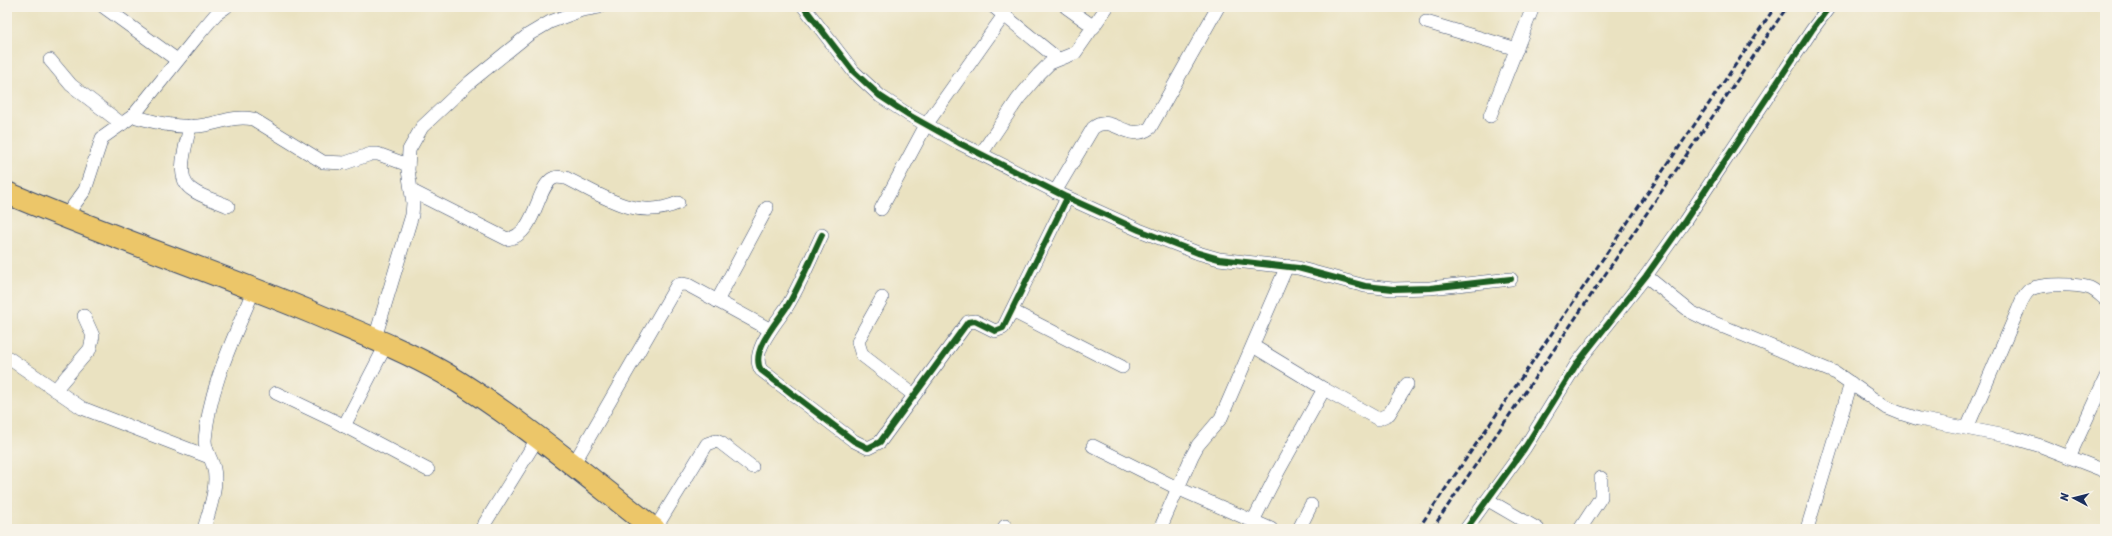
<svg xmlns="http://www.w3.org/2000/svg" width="2112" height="536" viewBox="0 0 2112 536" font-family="Sriracha,sans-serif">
<rect width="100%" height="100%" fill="#f7f3e8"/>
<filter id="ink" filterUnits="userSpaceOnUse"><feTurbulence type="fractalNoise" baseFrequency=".025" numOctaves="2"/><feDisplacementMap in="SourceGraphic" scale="8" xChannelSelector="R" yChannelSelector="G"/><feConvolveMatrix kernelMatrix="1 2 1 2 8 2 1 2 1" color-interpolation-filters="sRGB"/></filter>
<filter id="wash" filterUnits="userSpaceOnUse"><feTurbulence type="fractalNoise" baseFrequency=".012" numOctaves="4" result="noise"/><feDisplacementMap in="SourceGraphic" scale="16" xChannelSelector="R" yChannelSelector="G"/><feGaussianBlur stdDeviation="0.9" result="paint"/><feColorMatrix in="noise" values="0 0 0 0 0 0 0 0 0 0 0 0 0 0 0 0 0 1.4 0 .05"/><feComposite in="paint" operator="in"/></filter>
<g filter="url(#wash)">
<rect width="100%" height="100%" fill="#eae2c1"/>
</g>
<g filter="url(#ink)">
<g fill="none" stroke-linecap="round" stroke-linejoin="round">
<defs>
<g id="minor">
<path d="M104 7 177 60"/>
<path d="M804 7 853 71 880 96 909 115 959 143 1064 196 1139 230 1198 253 1219 259 1298 268 1365 286 1393 289 1430 288 1511 279"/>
<path d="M994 7 1058 59"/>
<path d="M1066 7 1094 27"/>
<path d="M1426 22 1517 49"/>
<path d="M50 60 71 85 122 124"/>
<path d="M133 116C154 122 175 128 198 126 217 124 234 115 253 119L323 162 345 163 371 154H378L408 165"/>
<path d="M1490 116 1533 7"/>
<path d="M190 126C187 143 174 177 191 189 201 197 217 201 228 206"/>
<path d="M981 154 1018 99 1039 74 1050 63 1075 53 1107 7"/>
<path d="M412 191 507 239C537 235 536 185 554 178 558 176 562 178 566 178 603 196 636 221 678 203"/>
<path d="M1055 192 1093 128C1112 112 1127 144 1150 128L1218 7"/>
<path d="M881 209 926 125 1004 15"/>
<path d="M65 217 85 190 102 138 133 116 199 34 216 14 226 7"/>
<path d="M822 235C811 258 801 283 788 305 779 320 749 351 761 370L854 441 868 448 880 442 968 322 975 321 995 331 1003 328 1067 198"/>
<path d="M1646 276 1691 312 1707 320 1836 373 1885 407 1900 413 1919 419 2011 437 2041 446 2105 471"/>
<path d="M882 298 860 337 858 342 862 355 914 395"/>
<path d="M717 301 767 208"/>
<path d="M1012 311 1122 367"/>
<path d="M375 338 412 215 413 203 408 170 409 150 422 127 470 82 528 35 550 22 582 10 599 7"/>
<path d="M1253 346 1324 389 1378 419 1389 414 1407 384"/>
<path d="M7 357 82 408 209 457"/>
<path d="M55 390 90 349 93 336 84 316"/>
<path d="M276 393 333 420 428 470"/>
<path d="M344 426 387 343"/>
<path d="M1967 428 2018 310C2021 303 2024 293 2031 289 2043 283 2078 284 2090 288 2096 291 2100 295 2105 299"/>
<path d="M1093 446 1177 488 1271 529"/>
<path d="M2069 457 2105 379"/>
<path d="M573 465 677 285 683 284 688 285 769 329"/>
<path d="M1488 500 1538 529"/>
<path d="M1253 521 1279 470 1324 389"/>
<path d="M204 529C209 511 218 487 214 469 212 459 205 451 205 440 209 387 234 338 254 289"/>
<path d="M483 529 485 523 539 436"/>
<path d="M655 529 707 444 716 441 721 443 752 467"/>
<path d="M1004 529 1005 526"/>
<path d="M1160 529 1192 456 1198 445 1221 418 1287 266"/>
<path d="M1299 529 1311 505"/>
<path d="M1466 529 1524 449 1578 362 1646 276 1685 221 1812 30 1829 7"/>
<path d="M1580 529 1601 497V478"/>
<path d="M1807 529 1851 383"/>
</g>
<path id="trunk" d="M7 193C108 236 212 271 313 313 357 332 402 349 444 373 519 418 585 475 654 529"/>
</defs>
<use href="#minor" stroke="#3a4a6d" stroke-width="14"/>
<use href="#trunk" stroke="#3a4a6d" stroke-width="24"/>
<use href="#minor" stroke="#fff" stroke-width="13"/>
<use href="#trunk" stroke="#ecc669" stroke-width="22"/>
<g stroke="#1b2f5e" stroke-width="3" stroke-dasharray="6 3" stroke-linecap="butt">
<path d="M1418 529 1775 7"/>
<path d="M1432 529 1787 7"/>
</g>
<defs>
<g id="cycleway">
<path d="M804 7 853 71 880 96 909 115 959 143 1064 196 1139 230 1198 253 1219 259 1298 268 1365 286 1393 289 1430 288 1511 279"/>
<path d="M822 235C811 258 801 283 788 305 779 320 749 351 761 370L854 441 868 448 880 442 968 322 975 321 995 331 1003 328 1067 198"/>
<path d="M1466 529 1524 449 1578 362 1646 276 1685 221 1812 30 1829 7"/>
</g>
</defs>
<use href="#cycleway" stroke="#f7f3e8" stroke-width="8"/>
<use href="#cycleway" stroke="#1b5e20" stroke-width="6"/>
</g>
</g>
<rect width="2112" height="536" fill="none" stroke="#f7f3e8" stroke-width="24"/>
<g transform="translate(2074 498) rotate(277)" stroke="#f7f3e8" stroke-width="3" paint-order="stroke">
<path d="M0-3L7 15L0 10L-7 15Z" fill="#1b2f5e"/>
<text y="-6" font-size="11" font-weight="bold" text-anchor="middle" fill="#1b2f5e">N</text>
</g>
</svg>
